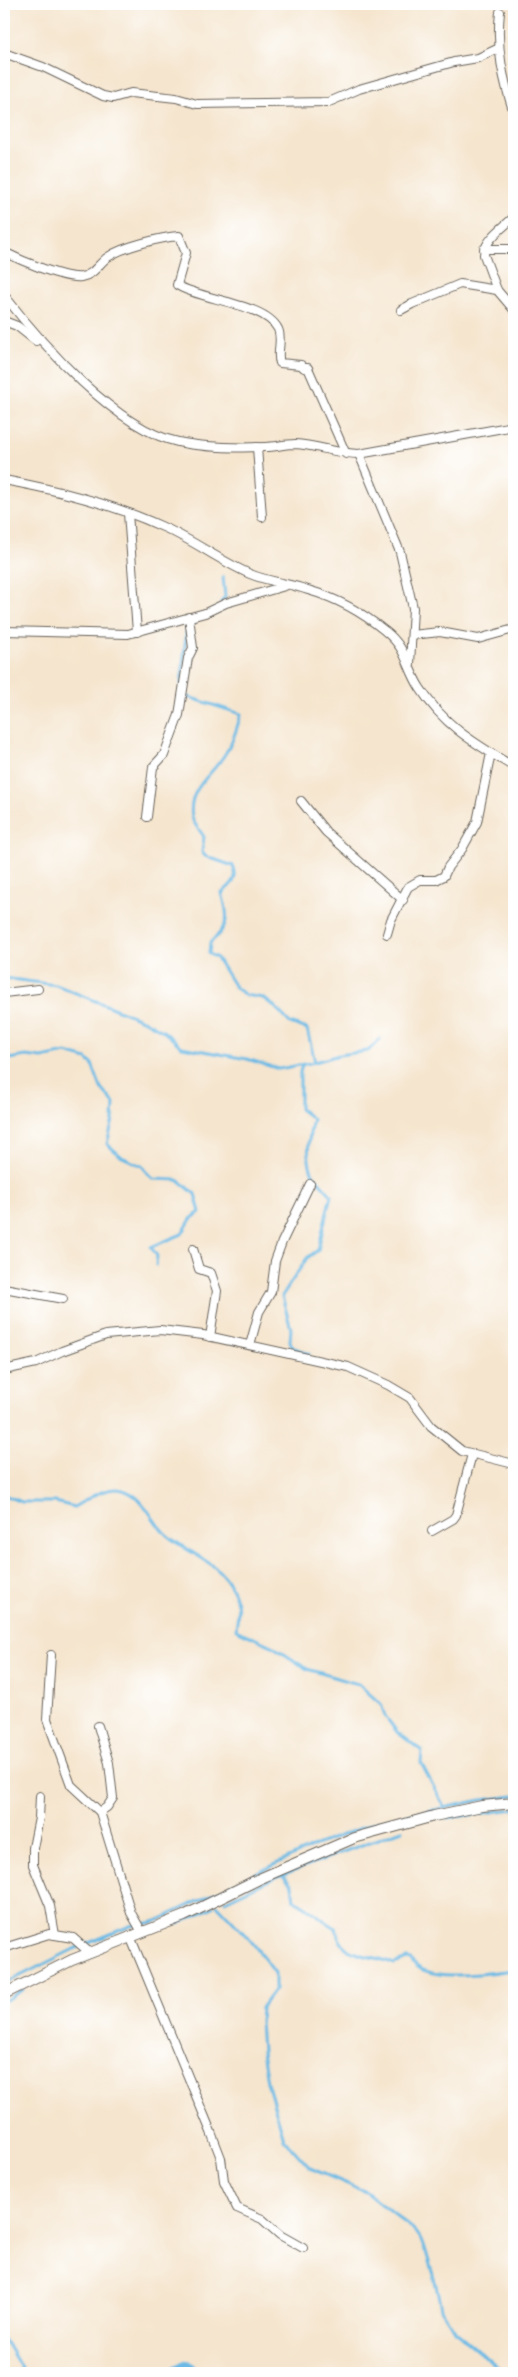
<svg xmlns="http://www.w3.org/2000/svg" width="518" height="2377" viewBox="0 0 518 2377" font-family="Vollkorn,serif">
<rect width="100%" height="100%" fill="#fff"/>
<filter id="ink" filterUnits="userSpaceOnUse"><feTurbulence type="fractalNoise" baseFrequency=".02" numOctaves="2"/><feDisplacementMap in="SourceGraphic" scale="10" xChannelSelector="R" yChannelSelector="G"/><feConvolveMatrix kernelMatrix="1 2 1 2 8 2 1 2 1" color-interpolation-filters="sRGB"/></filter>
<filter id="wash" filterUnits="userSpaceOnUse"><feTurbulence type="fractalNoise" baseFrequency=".0096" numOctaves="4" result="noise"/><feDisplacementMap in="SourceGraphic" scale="20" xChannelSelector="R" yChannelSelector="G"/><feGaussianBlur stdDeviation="1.12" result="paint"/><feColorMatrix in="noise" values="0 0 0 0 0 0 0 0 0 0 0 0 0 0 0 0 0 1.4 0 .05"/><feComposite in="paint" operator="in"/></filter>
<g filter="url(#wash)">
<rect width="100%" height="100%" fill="#f5e5ce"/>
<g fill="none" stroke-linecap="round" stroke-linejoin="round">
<g stroke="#6abae5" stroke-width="3">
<path d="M221 602 225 597 223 577"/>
<path d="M181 684 187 625"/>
<path d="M182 695 241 714C237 728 233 742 225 754 212 776 187 788 192 817 193 824 201 831 204 837L202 852 205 856 233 866C239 879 232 884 222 893 229 917 230 925 210 943L209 954 217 958 235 987 245 995 263 998 274 1006 290 1023 307 1029 315 1062"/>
<path d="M4 978 56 985 145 1021 163 1031 182 1047 247 1059 279 1069 315 1062 339 1055 368 1051 380 1039"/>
<path d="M4 1036 9 1059 26 1056 42 1058 66 1053 87 1059 92 1064 101 1088 114 1103 113 1120 107 1144 122 1157 142 1166 153 1179 178 1180 195 1194 200 1212 191 1219 182 1234 151 1247 157 1256 156 1265"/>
<path d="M302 1065 300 1072V1109L313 1119C309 1135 305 1158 313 1174 315 1178 327 1190 331 1195L318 1250 307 1258 282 1296 291 1329 290 1341 292 1347 309 1354"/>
<path d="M4 1495 22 1502H55L74 1507C88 1499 106 1485 123 1490 146 1497 151 1522 168 1536 196 1559 227 1563 237 1603 239 1611 237 1622 236 1630L272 1646 307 1669 358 1684 381 1704 385 1716 397 1732 422 1751 421 1763 445 1808"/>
<path d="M447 1818 514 1809"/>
<path d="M283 1875 292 1885 294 1900C310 1907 321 1920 336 1928 342 1962 370 1952 394 1964L407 1959 411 1960C424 1984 490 1973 514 1970"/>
<path d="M225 1901 276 1877 402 1830"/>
<path d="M217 1905 252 1942 275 1973V1989L261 2008 260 2021 262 2051 267 2082 284 2139 310 2168 366 2192 413 2229 424 2245 436 2285 441 2309 456 2332 505 2373"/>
<path d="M178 1924 213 1907"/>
<path d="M4 1984 74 1949 130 1926 154 1922 316 1845 377 1822 481 1800 514 1796"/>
<path d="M4 2001 23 1990"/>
<path d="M4 2339 24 2373"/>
</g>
<path stroke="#6abae5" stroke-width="18" d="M178 2373 186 2369 190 2373"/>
</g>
</g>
<g filter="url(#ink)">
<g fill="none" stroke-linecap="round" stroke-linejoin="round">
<defs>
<g id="minor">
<path d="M500 12C496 48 503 80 514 113"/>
<path d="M4 53 43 67 103 96 113 98 131 93 176 98 197 104 329 102 359 89 454 62 478 58 499 48"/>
<path d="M514 217C504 227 484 240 484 255L497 290 514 310"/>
<path d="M484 249H514"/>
<path d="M4 252C20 260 63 279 81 277 94 275 98 264 108 257 122 247 162 237 179 236L186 253 177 285C200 300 265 303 278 329 283 340 276 353 280 363L301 365 304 368H308L346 454"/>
<path d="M4 295C41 343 116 429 178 442 206 448 236 448 265 447 275 447 285 444 295 444 317 445 337 454 359 454L514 426"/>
<path d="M401 310 412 304 460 284 497 290"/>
<path d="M4 321 17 326 36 341"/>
<path d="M257 447 262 517"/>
<path d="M359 454 400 552 413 608 410 664"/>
<path d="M4 480C58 490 113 504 163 527 193 540 220 561 250 574 269 582 289 583 308 590 336 598 363 613 385 631 407 648 406 666 420 688 445 727 476 744 514 767"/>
<path d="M128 513 137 632"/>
<path d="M4 631 128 634 205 613 226 603 285 586"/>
<path d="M412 635 440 632 478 639 514 629"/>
<path d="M301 801 326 832 403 900"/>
<path d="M147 817 153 767 164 755 179 715 188 658 193 648 189 617"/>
<path d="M387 934 391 920 408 887 420 880H436L444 876 448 867 462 849 477 822 491 753"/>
<path d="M4 993 38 989"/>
<path d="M193 1249 199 1269 211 1273 217 1291 210 1337"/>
<path d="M4 1288 63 1299"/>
<path d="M250 1345 259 1312 271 1292 275 1261 282 1242 310 1184"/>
<path d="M4 1370 36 1363 62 1351 106 1335 160 1330 203 1335 348 1367 388 1385 410 1398 431 1426 462 1451 514 1464"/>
<path d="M432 1531 453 1519 456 1515 472 1454"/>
<path d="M51 1655 47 1719 71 1785 100 1812 131 1913 142 1932"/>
<path d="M98 1726 109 1763 113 1798 107 1807 100 1812"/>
<path d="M40 1796 39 1818 33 1848V1865L50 1906 55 1935"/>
<path d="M130 1936 211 2132 221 2158 224 2181 237 2208 262 2219 280 2235 303 2248"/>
<path d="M4 1948 49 1934 73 1938 90 1953"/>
</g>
<path id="tertiary" d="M4 1994 72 1960 184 1916 259 1879 354 1838 434 1816 482 1806 514 1803"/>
</defs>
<use href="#minor" stroke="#68625a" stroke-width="10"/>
<use href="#tertiary" stroke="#68625a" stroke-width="12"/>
<use href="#minor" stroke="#fff" stroke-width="8"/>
<use href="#tertiary" stroke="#fff" stroke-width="10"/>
</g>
</g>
<rect width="518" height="2377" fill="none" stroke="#fff" stroke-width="20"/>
</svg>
